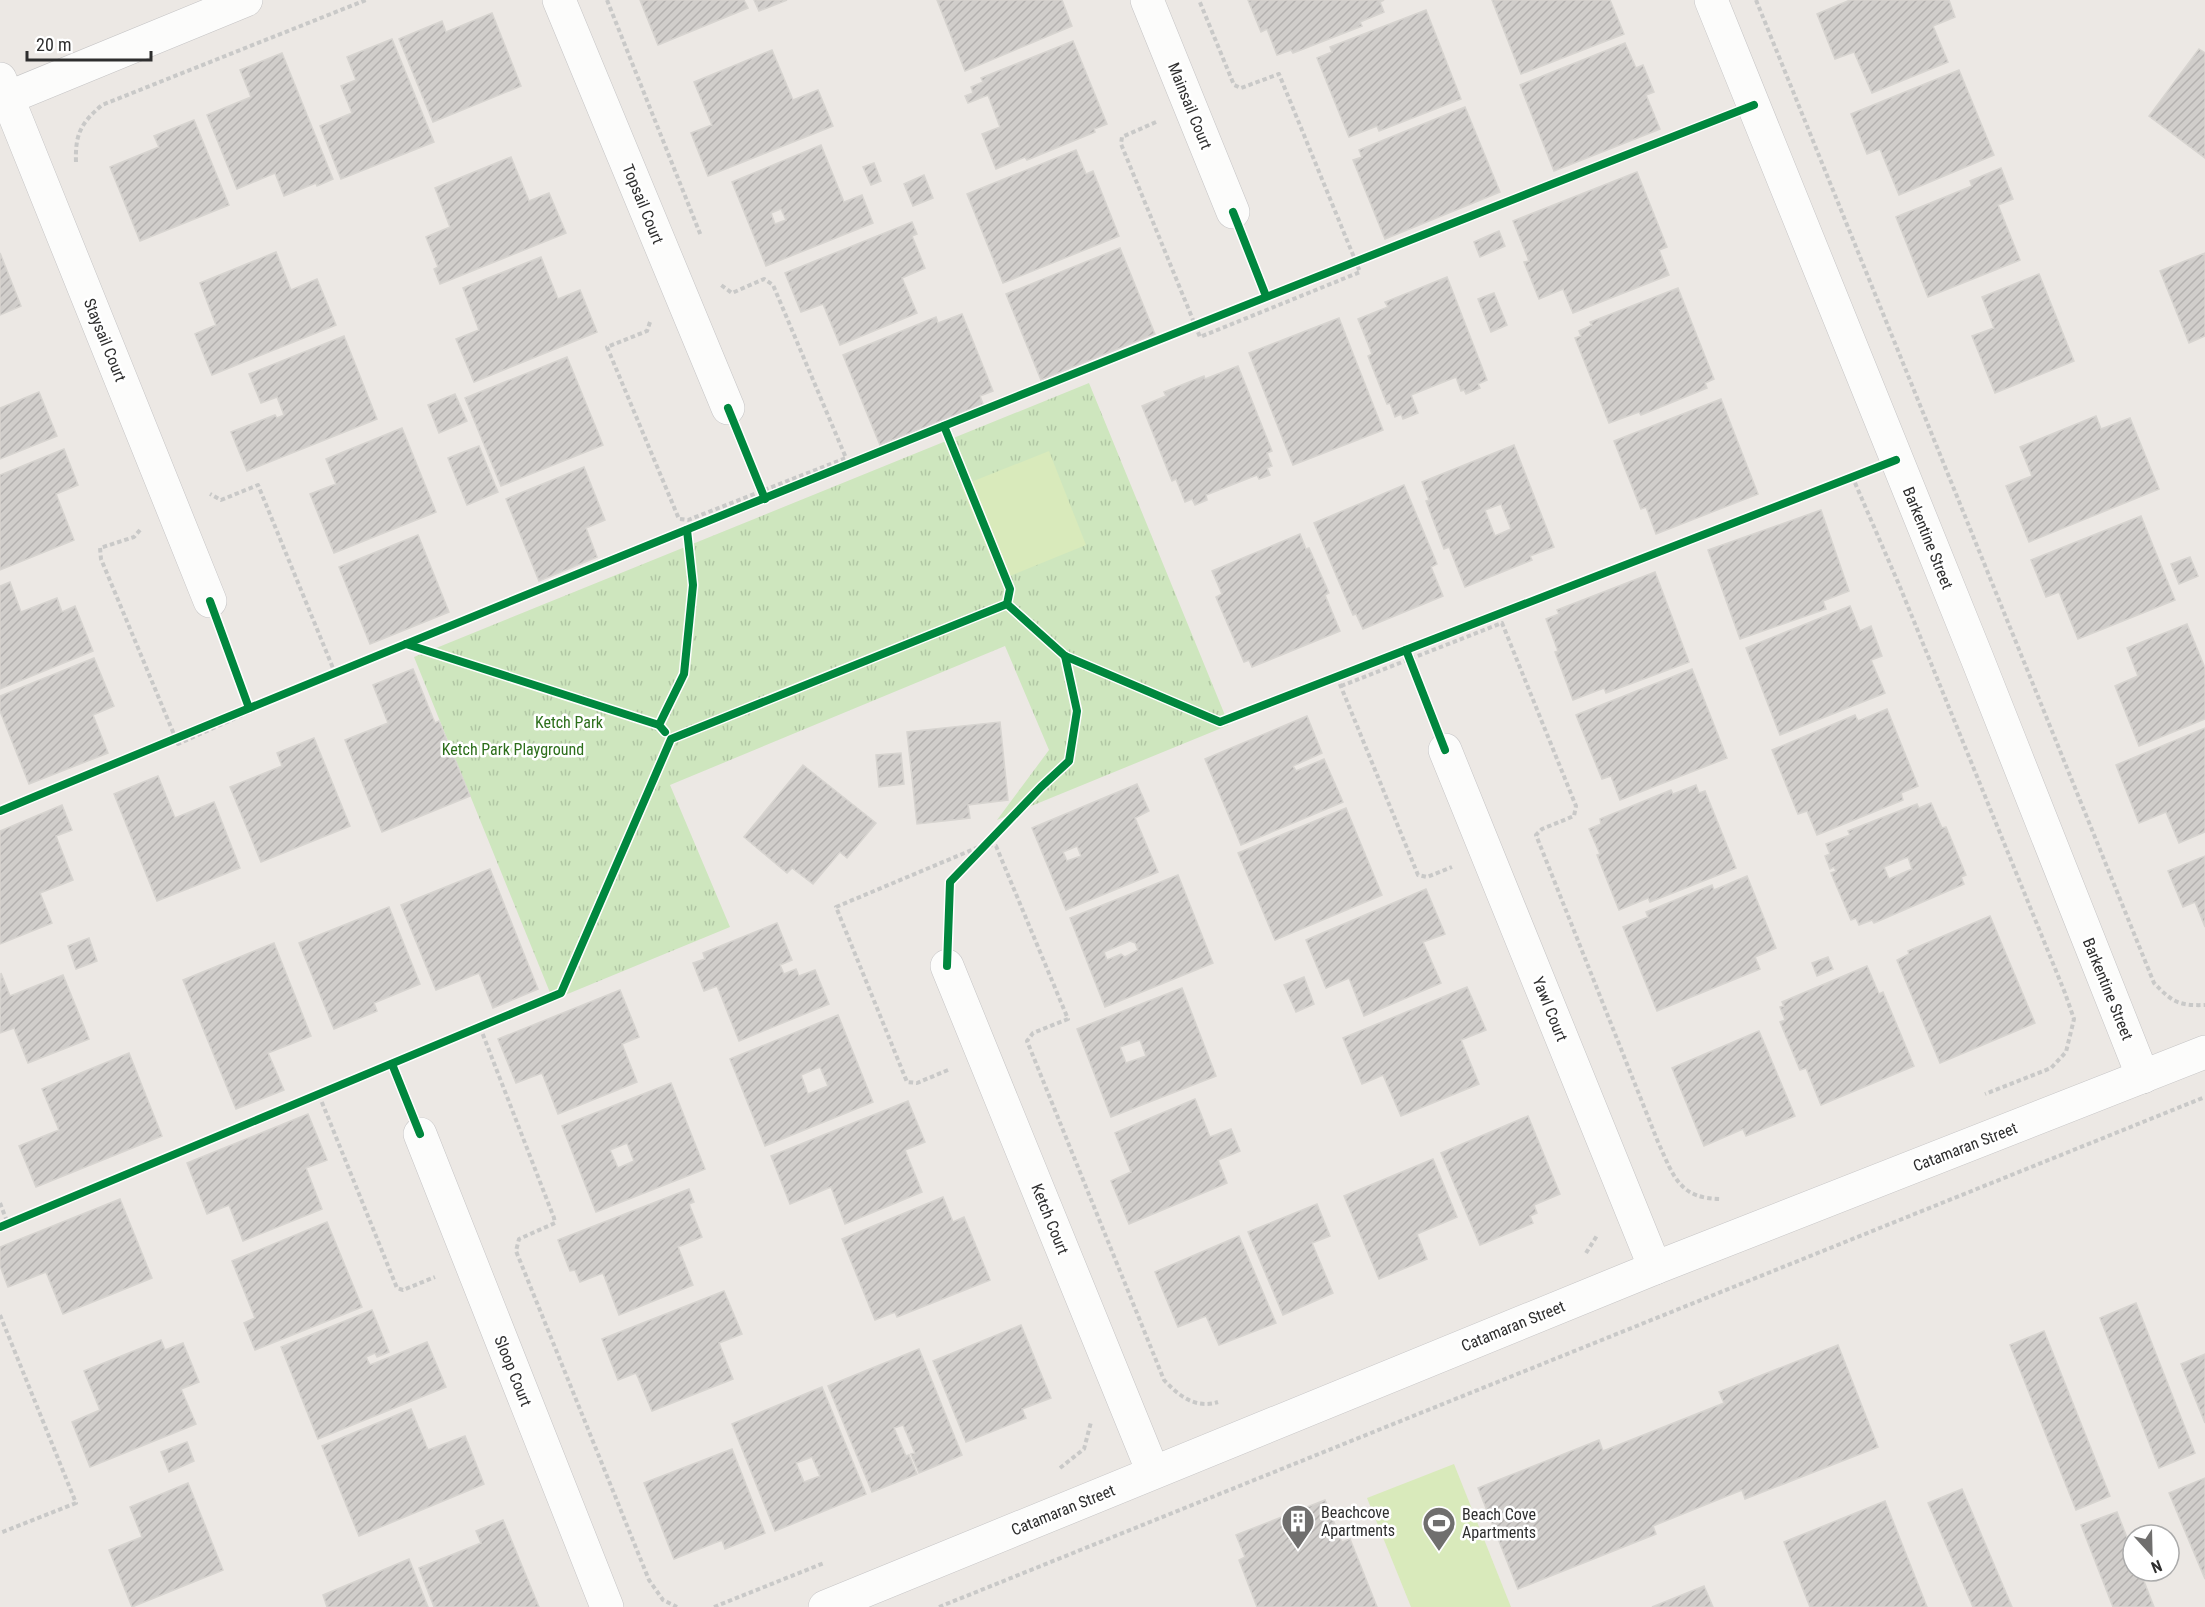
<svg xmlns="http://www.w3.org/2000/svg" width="2205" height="1607" viewBox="0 0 2205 1607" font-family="'Roboto Condensed',sans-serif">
<defs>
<pattern id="grass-tufts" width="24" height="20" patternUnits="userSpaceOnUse" patternTransform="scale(1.5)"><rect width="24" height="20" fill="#cee6be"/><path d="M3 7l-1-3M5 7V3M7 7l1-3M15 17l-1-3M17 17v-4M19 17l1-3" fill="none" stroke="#b1c6a4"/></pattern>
<pattern id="building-hatch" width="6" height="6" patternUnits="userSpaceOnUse" patternTransform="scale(1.5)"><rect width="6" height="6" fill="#d1cecb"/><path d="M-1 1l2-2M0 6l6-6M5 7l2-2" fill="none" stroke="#b4b1af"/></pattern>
</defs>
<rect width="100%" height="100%" fill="#ece8e4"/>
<path fill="url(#grass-tufts)" d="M1089 383 1229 725 997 820 1049 750 1005 646 670 785 730 927 553 1000 414 657Z"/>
<g fill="#d9eabb">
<path d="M1049 451 1086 545 1000 580 961 486Z"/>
<path d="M1454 1464 1511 1607H1411L1367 1498Z"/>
</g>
<g fill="url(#building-hatch)" stroke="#d7d4d0" stroke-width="1.5" fill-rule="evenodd">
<path d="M640 0H744L748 8 658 45Z"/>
<path d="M754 0H787L759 11Z"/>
<path d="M937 0H1062L1072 26 965 71Z"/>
<path d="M1248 0H1384L1380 2 1384 12 1360 22 1362 26 1293 53 1291 50 1277 55 1267 29 1261 32Z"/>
<path d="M1492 0H1610L1624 34 1521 74Z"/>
<path d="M1850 0H1949L1955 17 1933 26 1948 62 1872 93 1854 52 1835 59 1817 14Z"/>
<path d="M1426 10 1461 99 1379 131 1377 126 1349 137 1317 58 1332 52 1330 47Z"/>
<path d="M492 13 521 86 433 122 399 39 442 21 446 32Z"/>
<path d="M392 39 434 142 341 179 320 126 352 113 341 86 356 80 347 57Z"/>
<path d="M1073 41 1107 124 1094 129 1095 132 1027 160 1025 157 996 169 982 134 1000 127 988 95 968 103 965 96 973 93 971 87 983 82 981 78Z"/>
<path d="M1625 43 1636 68 1643 65 1654 92 1646 95 1660 129 1554 171 1520 85Z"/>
<path d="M2199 49 2205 53V158L2149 116Z"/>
<path d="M772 50 793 100 818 90 833 126 708 176 691 133 712 125 694 82Z"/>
<path d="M282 53 333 179 317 186 316 183 284 196 275 173 237 189 207 115 251 97 240 70Z"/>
<path d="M1959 70 1994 155 1899 195 1880 149 1867 154 1851 114Z"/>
<path d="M1465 107 1500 192 1385 239 1353 160 1362 157 1359 150Z"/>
<path d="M194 120 229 205 140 241 110 167 159 147 154 136Z"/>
<path d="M821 145 844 202 862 195 873 223 766 266 732 182ZM781 209 786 220 775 224 771 213Z"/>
<path d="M1076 150 1086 174 1093 171 1119 236 1003 283 967 194Z"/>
<path d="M511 157 529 201 549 193 566 233 440 284 434 269 438 267 426 237 450 227 435 188Z"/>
<path d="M874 163 881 181 871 185 863 167Z"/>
<path d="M2001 168 2013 199 1998 205 2020 260 1928 297 1896 217 1972 186 1970 181Z"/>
<path d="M1637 172 1667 247 1659 250 1669 275 1573 313 1563 289 1539 299 1524 262 1529 261 1513 221Z"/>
<path d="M924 175 933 198 913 206 904 184Z"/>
<path d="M912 222 917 234 912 236 925 268 902 278 917 313 840 345 823 304 801 312 785 273Z"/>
<path d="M1499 231 1505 246 1480 257 1474 242Z"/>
<path d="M1120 248 1155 334 1041 380 1006 294Z"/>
<path d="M276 252 291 290 317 279 336 325 212 375 195 334 216 325 200 283Z"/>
<path d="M0 253 21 306 0 315Z"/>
<path d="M2205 253V336L2189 343 2160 271Z"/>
<path d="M541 257 558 299 580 290 597 332 474 382 456 339 479 330 463 288Z"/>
<path d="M2039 274 2074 361 1995 393 1972 336 1994 328 1982 297Z"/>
<path d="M1447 277 1487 380 1478 384 1480 388 1466 394 1464 390 1461 391 1456 377 1411 395 1418 413 1403 419 1401 414 1395 417 1390 403 1387 404 1368 356 1372 354 1358 319 1388 307 1385 302Z"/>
<path d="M1678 288 1714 379 1705 383 1707 388 1641 415 1639 412 1609 423 1575 338 1581 336 1579 331 1592 325 1590 322Z"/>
<path d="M1494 293 1507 325 1491 332 1478 299Z"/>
<path d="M962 314 993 391 980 396 983 404 880 445 843 355 936 317 938 323Z"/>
<path d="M1339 318 1383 430 1293 465 1249 353Z"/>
<path d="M344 336 377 419 247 471 231 432 275 415 277 418 284 415 277 397 261 403 249 374Z"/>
<path d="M567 357 603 445 501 486 465 398Z"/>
<path d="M1238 366 1272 451 1267 453 1272 466 1267 468 1270 475 1259 479 1257 475 1206 495 1207 500 1195 505 1192 499 1185 502 1176 479 1172 481 1142 406 1166 396 1164 392 1204 376 1205 379Z"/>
<path d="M39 392 57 436 0 459V408Z"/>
<path d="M455 394 467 421 439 433 428 405Z"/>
<path d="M1721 399 1758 494 1656 534 1646 507 1641 509 1614 441Z"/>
<path d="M2096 416 2101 429 2130 418 2159 489 2029 542 2006 486 2032 476 2020 447Z"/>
<path d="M402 428 436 512 334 553 310 494 336 484 326 459Z"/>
<path d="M1514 445 1554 547 1530 556 1532 560 1465 587 1449 547 1444 549 1426 501 1429 500 1422 482ZM1501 504 1511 529 1495 536 1485 510Z"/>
<path d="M479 446 498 492 467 505 448 458Z"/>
<path d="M64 449 78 485 56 494 74 540 0 570V475Z"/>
<path d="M584 467 605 520 586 528 597 557 539 581 506 499Z"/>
<path d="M1404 485 1437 564 1431 567 1443 596 1363 629 1356 614 1353 615 1314 523Z"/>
<path d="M1821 510 1849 591 1823 601 1826 609 1740 639 1708 550Z"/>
<path d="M2141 516 2175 600 2078 639 2059 592 2046 597 2031 560Z"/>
<path d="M1300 534 1306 549 1309 548 1329 593 1325 595 1340 631 1252 667 1249 660 1244 662 1216 597 1222 594 1212 571Z"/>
<path d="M418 535 449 612 370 644 339 567Z"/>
<path d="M2190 557 2198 576 2179 584 2171 564Z"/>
<path d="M1655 572 1689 662 1606 693 1604 688 1573 700 1555 652 1558 651 1546 619 1559 614 1557 610Z"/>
<path d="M10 582 21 612 57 598 62 612 75 606 93 651 0 689V586Z"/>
<path d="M1850 606 1860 631 1871 626 1882 656 1871 660 1885 693 1780 735 1746 648Z"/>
<path d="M2187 624 2205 668V719L2139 746 2115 686 2138 676 2127 648Z"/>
<path d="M94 658 114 706 93 715 108 753 29 784 0 711V696Z"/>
<path d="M413 669 435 723 439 721 470 796 382 832 345 740 388 723 373 685Z"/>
<path d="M1692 669 1727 758 1620 800 1611 776 1602 779 1576 715Z"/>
<path d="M1887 709 1918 786 1901 793 1903 800 1817 835 1807 811 1798 814 1772 750 1855 715 1858 721Z"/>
<path d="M1307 716 1322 753 1293 766 1296 771 1324 759 1343 802 1241 845 1205 759Z"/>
<path d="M1000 722 1008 800 968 805 970 818 917 824 907 732Z"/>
<path d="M2205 728V832L2179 843 2166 812 2139 823 2116 765Z"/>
<path d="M314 738 350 826 261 862 230 787 282 766 277 753Z"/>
<path d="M901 753 904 784 879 787 876 755Z"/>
<path d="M803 765 876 823 847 858 840 852 813 884 792 868 787 873 744 837Z"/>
<path d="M158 776 175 818 214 802 240 868 157 901 114 794Z"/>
<path d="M1137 784 1149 811 1135 818 1158 872 1066 910 1032 828ZM1077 846 1081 856 1067 861 1063 852Z"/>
<path d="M1696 785 1699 793 1705 791 1736 868 1650 902 1648 898 1619 910 1597 855 1600 854 1589 829 1601 824 1600 819 1671 790 1673 794Z"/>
<path d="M1931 803 1942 828 1946 827 1966 875 1961 877 1964 884 1874 923 1872 920 1859 925 1856 918 1851 920 1831 873 1836 871 1834 867 1830 869 1825 856 1830 854 1826 844 1850 835 1848 831 1917 804 1919 808ZM1908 857 1912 869 1889 879 1884 867Z"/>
<path d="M62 805 72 830 56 836 73 880 40 893 52 923 0 944V831Z"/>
<path d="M1346 808 1382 895 1275 940 1238 853Z"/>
<path d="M2205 856V927L2195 902 2183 907 2168 871Z"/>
<path d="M490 869 538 989 493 1008 479 973 436 990 401 905Z"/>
<path d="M1178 875 1213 963 1105 1007 1070 918ZM1130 941 1135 943 1138 950 1125 957 1121 954 1107 960 1104 952Z"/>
<path d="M1747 876 1776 948 1755 957 1760 969 1657 1011 1623 927 1648 917 1646 912 1712 885 1714 890Z"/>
<path d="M1426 889 1445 934 1423 942 1441 983 1364 1016 1349 978 1326 988 1306 940Z"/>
<path d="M389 907 420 984 374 1003 377 1011 334 1029 299 943Z"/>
<path d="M1990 916 2035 1023 1940 1063 1897 960 1909 954 1908 951Z"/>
<path d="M777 923 792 960 780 965 784 974 796 969 799 976 815 970 829 1004 739 1041 717 986 704 991 693 963 705 959 703 953Z"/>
<path d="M89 938 97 961 76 969 68 946Z"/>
<path d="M274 943 311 1036 268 1053 284 1090 236 1109 183 980Z"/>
<path d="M1828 957 1833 969 1817 976 1812 963Z"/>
<path d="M1867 966 1879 994 1883 992 1914 1066 1821 1105 1806 1068 1800 1070 1780 1022 1785 1020 1780 1007 1784 1006 1782 1002Z"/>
<path d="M1 973 10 996 63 975 89 1039 28 1063 14 1028 0 1033Z"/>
<path d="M1304 977 1314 1004 1296 1012 1284 985Z"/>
<path d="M1467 987 1486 1030 1461 1040 1479 1084 1401 1116 1383 1075 1362 1084 1343 1038Z"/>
<path d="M1182 988 1216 1076 1111 1117 1077 1029ZM1140 1040 1146 1056 1126 1063 1120 1047Z"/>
<path d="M620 990 639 1037 622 1044 637 1082 558 1114 542 1073 516 1083 498 1039Z"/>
<path d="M838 1015 873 1102 765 1146 730 1059ZM820 1067 828 1086 808 1094 801 1075Z"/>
<path d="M1759 1031 1795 1116 1746 1136 1743 1129 1704 1146 1672 1068Z"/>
<path d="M129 1053 162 1136 36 1187 19 1146 59 1130 42 1089Z"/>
<path d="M671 1083 705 1169 596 1212 562 1126ZM627 1143 634 1161 618 1168 610 1150Z"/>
<path d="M1195 1099 1210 1137 1231 1129 1240 1151 1218 1160 1227 1183 1129 1224 1111 1181 1131 1172 1115 1133Z"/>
<path d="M908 1101 925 1142 905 1150 922 1192 845 1224 831 1187 790 1204 771 1156Z"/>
<path d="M308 1114 327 1160 306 1168 322 1209 243 1241 229 1205 207 1214 187 1163Z"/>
<path d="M1528 1116 1560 1194 1534 1205 1537 1213 1530 1216 1533 1223 1480 1245 1441 1153Z"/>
<path d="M1433 1159 1457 1217 1417 1234 1427 1259 1379 1279 1344 1196Z"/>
<path d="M689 1189 694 1202 689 1204 702 1237 678 1247 693 1285 619 1315 603 1273 580 1282 575 1270 570 1271 558 1240Z"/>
<path d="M943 1197 953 1222 964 1217 990 1280 897 1317 895 1312 875 1320 842 1239Z"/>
<path d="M120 1199 152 1278 63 1314 46 1272 8 1287 0 1266V1247Z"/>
<path d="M1317 1204 1330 1236 1312 1243 1333 1293 1283 1315 1248 1232Z"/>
<path d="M327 1222 362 1307 255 1350 244 1323 255 1318 232 1261Z"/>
<path d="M1239 1236 1276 1323 1219 1345 1206 1316 1178 1327 1155 1272Z"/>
<path d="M724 1291 742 1334 719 1343 733 1379 652 1411 636 1373 618 1380 602 1339Z"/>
<path d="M2136 1303 2195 1453 2159 1468 2100 1318Z"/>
<path d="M372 1310 389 1352 377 1357 375 1353 366 1357 370 1365 427 1342 446 1387 318 1439 281 1347Z"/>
<path d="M1021 1325 1051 1398 1022 1409 1026 1418 966 1442 933 1361Z"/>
<path d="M2044 1331 2110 1496 2076 1510 2010 1345Z"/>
<path d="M161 1340 165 1350 183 1343 199 1382 181 1389 196 1424 90 1467 72 1422 100 1410 84 1371Z"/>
<path d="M1838 1345 1878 1447 1745 1499 1742 1490 1653 1526 1656 1534 1518 1589 1478 1488 1599 1440 1603 1451 1724 1403 1719 1392Z"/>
<path d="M919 1349 962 1455 919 1473 911 1454 915 1453 903 1425 894 1428 906 1456 909 1455 917 1474 872 1492 828 1386Z"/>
<path d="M2205 1354V1423L2181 1364Z"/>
<path d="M822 1387 866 1494 775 1531 732 1424ZM812 1457 820 1476 804 1482 796 1463Z"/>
<path d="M411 1409 428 1450 465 1436 484 1484 359 1536 322 1446Z"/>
<path d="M187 1442 194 1461 169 1472 161 1452Z"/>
<path d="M732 1449 765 1533 725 1549 722 1540 674 1559 644 1483Z"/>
<path d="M2205 1478V1579L2169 1493Z"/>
<path d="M188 1483 223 1570 132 1607 109 1550 142 1537 130 1507Z"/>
<path d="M1962 1489 2012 1607H1973L1928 1503Z"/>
<path d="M1325 1500 1342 1542 1350 1539 1377 1607H1257L1239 1560 1245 1557 1236 1535Z"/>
<path d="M1885 1501 1927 1607H1810L1784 1542Z"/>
<path d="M2117 1512 2133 1553V1571H2140L2154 1607H2113L2081 1525Z"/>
<path d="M503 1520 539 1607H434L419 1568 481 1543 476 1531Z"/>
<path d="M409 1559 428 1607H327L323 1595Z"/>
<path d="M1704 1586 1713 1607H1652Z"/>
</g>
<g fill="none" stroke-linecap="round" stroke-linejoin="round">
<defs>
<g id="street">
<path d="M559 0 728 408"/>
<path d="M1147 0 1233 212"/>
<path d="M1711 0 1977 658 2143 1077"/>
<path d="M0 79 210 601"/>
<path d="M0 101 246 0"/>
<path d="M1445 750 1655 1268"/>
<path d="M947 966 1153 1472"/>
<path d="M420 1134 607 1607"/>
<path d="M825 1607 1655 1268 2205 1052"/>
</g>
</defs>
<use href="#street" stroke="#c5c4c5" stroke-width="34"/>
<g stroke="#c9c9c8" stroke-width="4" stroke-dasharray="4.5 3" stroke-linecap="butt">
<path d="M607 0 701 236"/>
<path d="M1756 0 2154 983C2172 1002 2179 1006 2205 1005"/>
<path d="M1156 122 1122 137 1121 144 1200 337 1360 272 1279 74 1241 88 1234 85 1199 0"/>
<path d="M76 162C75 134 81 123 102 105L366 0"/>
<path d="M650 322 647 331 607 347 679 519 688 520 846 458 773 285 764 279 732 293 721 285"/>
<path d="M1852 476 1900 587 2065 993 2074 1019 2066 1052 2051 1068 1985 1094"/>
<path d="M140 530 134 537 100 548 101 559 178 744 335 673 258 485 221 500 210 494"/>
<path d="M1337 677 1418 875 1427 877 1452 867"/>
<path d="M1341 686 1502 623 1576 806 1574 816 1542 829 1536 835 1658 1142C1674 1177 1679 1199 1722 1199"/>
<path d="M480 1027 554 1218 555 1223 519 1239 516 1251 649 1580 663 1600 677 1607"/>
<path d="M948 1070 917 1083 907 1082 836 907 986 844 996 846 1068 1019 1033 1033 1027 1041 1164 1380C1179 1396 1195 1409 1218 1402"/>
<path d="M319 1095 397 1288 403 1290 435 1277"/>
<path d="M0 1203 8 1224"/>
<path d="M1586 1253 1598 1234"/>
<path d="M0 1315 76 1503 0 1533"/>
<path d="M1060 1468 1084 1449 1091 1422"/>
<path d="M714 1607 824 1563"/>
<path d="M939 1607 2205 1097"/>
</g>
<use href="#street" stroke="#fcfcfb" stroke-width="33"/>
<defs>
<g id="cycleway">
<path d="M1233 212 1266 296"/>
<path d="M728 408 765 499"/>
<path d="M944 426 1010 589 1007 604"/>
<path d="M210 601 249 708"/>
<path d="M406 644 659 725"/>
<path d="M1406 650 1445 750"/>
<path d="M665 732 659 725 684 674 693 585 687 530"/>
<path d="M0 811C582 570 1167 334 1754 105"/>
<path d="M947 966 950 882 1041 787 1069 761 1077 711 1065 656"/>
<path d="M392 1064 420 1134"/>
<path d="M0 1227 561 993 671 739 1007 604 1065 656 1220 722 1896 460"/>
</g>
</defs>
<use href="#cycleway" stroke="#fff" stroke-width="11"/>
<use href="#cycleway" stroke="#00873e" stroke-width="8"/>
</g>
<defs>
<symbol id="building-pin" viewBox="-11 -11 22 30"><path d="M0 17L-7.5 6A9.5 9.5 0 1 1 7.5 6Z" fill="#706f6e" stroke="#fff"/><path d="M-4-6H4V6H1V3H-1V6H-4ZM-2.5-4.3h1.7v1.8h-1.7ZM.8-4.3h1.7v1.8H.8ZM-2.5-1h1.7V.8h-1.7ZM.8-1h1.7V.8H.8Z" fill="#fff"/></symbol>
<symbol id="stadium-pin" viewBox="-11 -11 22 30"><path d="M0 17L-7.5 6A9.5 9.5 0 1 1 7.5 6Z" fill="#706f6e" stroke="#fff"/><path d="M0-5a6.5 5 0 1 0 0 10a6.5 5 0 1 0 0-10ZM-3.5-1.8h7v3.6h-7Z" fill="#fff"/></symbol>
</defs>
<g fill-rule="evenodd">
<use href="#building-pin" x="1279" y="1502" width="38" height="52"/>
<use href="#stadium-pin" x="1420" y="1504" width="38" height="52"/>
</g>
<g text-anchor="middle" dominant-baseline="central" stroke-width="5" stroke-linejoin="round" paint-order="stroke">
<g font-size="16" fill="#2e2e2e" stroke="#fff">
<text transform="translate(1190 106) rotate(68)">Mainsail Court</text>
<text transform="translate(643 204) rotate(68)">Topsail Court</text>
<text transform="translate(105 340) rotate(68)">Staysail Court</text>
<text transform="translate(1928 538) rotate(68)">Barkentine Street</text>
<text transform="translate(2108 989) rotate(68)">Barkentine Street</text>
<text transform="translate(1550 1009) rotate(68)">Yawl Court</text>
<text transform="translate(1965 1147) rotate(-21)">Catamaran Street</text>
<text transform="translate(1050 1219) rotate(68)">Ketch Court</text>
<text transform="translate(1513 1326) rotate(-22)">Catamaran Street</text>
<text transform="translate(513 1371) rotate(68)">Sloop Court</text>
<text transform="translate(1063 1510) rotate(-22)">Catamaran Street</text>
</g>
<g font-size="16" fill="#2c6e1b" stroke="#fff">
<text x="569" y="722">Ketch Park</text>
<text x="513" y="749">Ketch Park Playground</text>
</g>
<g font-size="16" fill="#2e2e2e" stroke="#fff" text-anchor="start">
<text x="1321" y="1512">Beachcove<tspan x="1321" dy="18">Apartments</tspan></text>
<text x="1462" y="1514">Beach Cove<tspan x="1462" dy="18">Apartments</tspan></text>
</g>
</g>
<g transform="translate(2151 1553) rotate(158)"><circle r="28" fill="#ffffff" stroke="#ababab" stroke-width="1.5"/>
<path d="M0-4.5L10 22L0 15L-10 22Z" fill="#706f6e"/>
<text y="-9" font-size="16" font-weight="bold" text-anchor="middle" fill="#2e2e2e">N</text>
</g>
<path d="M27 51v9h124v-9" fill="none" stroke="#2e2e2e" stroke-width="3"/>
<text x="36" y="51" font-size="18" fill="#2e2e2e" stroke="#ffffff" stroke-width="4.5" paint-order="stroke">20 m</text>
</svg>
